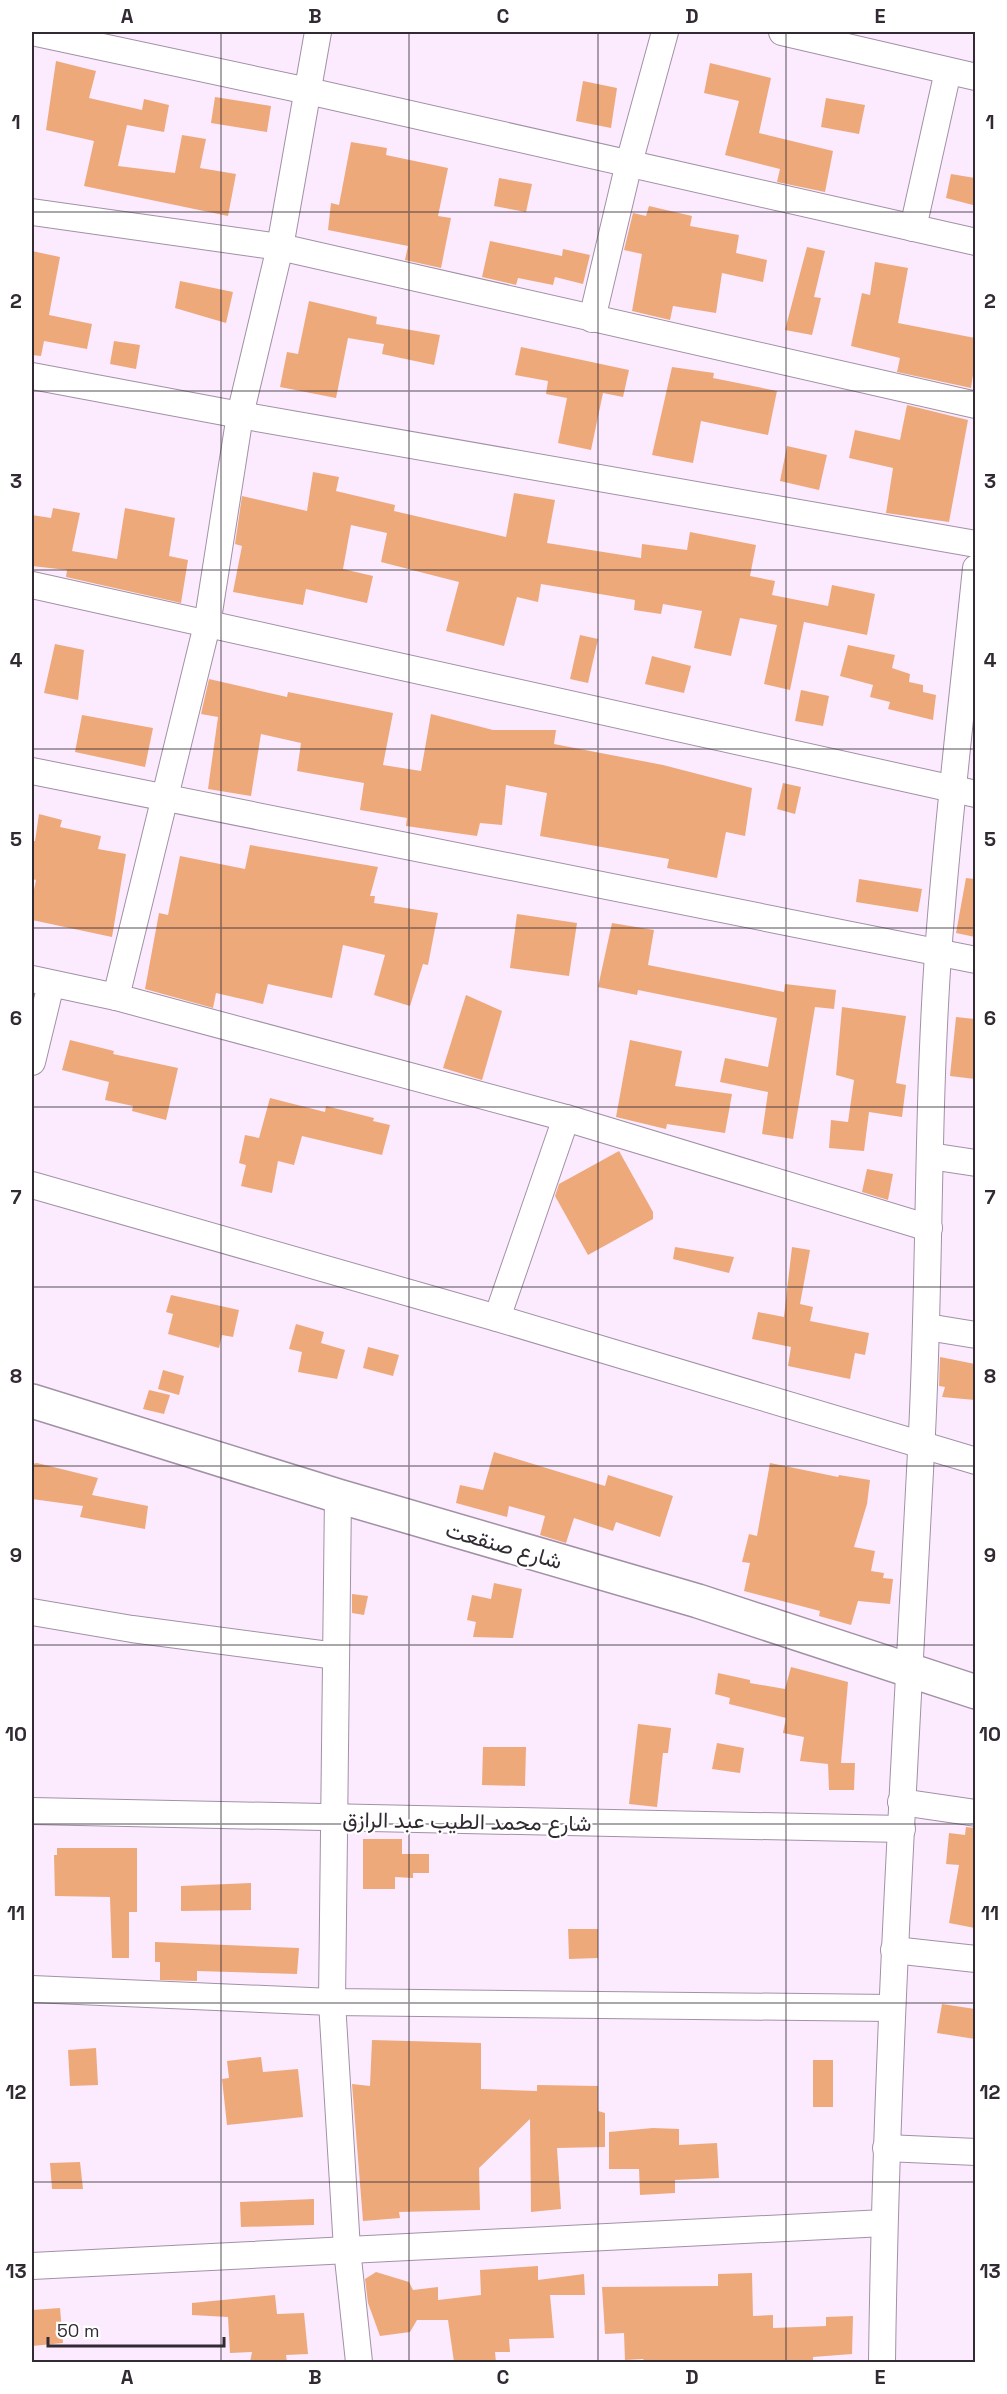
<svg xmlns="http://www.w3.org/2000/svg" width="1007" height="2394" viewBox="0 0 1007 2394" font-family="'Space Grotesk',Vazirmatn,sans-serif">
<rect width="100%" height="100%" fill="#fceaff"/>
<g fill="#eea97b">
<path d="M56 61 96 71 89 98 142 110 144 99 169 105 164 132 127 125 118 166 175 173 182 135 206 139 200 168 236 174 228 216 84 186 94 141 46 130Z"/>
<path d="M710 63 771 78 759 133 833 151 825 192 777 182 780 169 725 155 739 101 704 93Z"/>
<path d="M583 81 617 88 611 128 576 121Z"/>
<path d="M215 97 271 106 267 132 211 123Z"/>
<path d="M826 98 865 105 859 134 821 127Z"/>
<path d="M351 142 387 148 386 155 448 168 438 216 451 218 441 268 405 260 408 246 328 230 331 203 339 205Z"/>
<path d="M951 174 975 178 973 205 946 198Z"/>
<path d="M499 178 532 184 526 212 494 206Z"/>
<path d="M649 206 692 216 690 226 739 235 736 253 767 260 763 282 722 273 716 313 673 306 670 320 632 311 642 254 624 250 633 213 646 216Z"/>
<path d="M490 241 562 256 563 249 590 255 583 284 555 277 553 285 518 278 516 285 482 277Z"/>
<path d="M807 247 825 251 814 297 821 298 812 335 785 330Z"/>
<path d="M32 251 60 257 49 315 92 324 87 349 44 341 41 356 32 355Z"/>
<path d="M875 262 908 268 898 323 975 338V362L971 388 897 372 900 358 851 346 862 293 870 295Z"/>
<path d="M180 281 233 292 226 323 175 308Z"/>
<path d="M309 301 377 317 376 324 440 335 434 365 382 354 384 344 348 338 336 398 280 387 287 352 298 354Z"/>
<path d="M114 341 140 345 136 369 110 364Z"/>
<path d="M521 347 629 370 623 397 603 393 591 450 558 443 567 398 546 394 548 381 515 375Z"/>
<path d="M672 367 714 373 713 378 777 391 768 435 701 421 693 463 652 455Z"/>
<path d="M907 405 968 420 949 522 886 513 893 468 849 458 855 430 900 440Z"/>
<path d="M787 446 827 455 819 490 780 481Z"/>
<path d="M313 472 339 477 336 491 395 505 394 511 506 537 514 493 555 500 547 543 641 558 642 544 687 550 690 532 756 545 750 576 775 581 772 595 828 606 832 585 875 594 867 635 804 622 790 690 764 684 777 625 740 618 731 656 694 648 702 611 663 604 661 614 634 610 635 600 541 584 538 602 517 597 504 646 446 631 459 582 381 562 387 533 351 525 343 569 373 576 367 603 306 589 303 605 233 592 242 546 235 544 242 496 307 511Z"/>
<path d="M53 508 80 513 72 551 117 559 125 508 175 518 169 556 188 560 181 603 66 577 67 570 32 566V515L51 518Z"/>
<path d="M580 635 598 639 588 683 570 679Z"/>
<path d="M55 644 84 650 78 700 44 693Z"/>
<path d="M848 645 895 655 892 668 910 674 909 682 923 685V692L936 695 933 720 888 709 890 702 870 697 873 685 840 676Z"/>
<path d="M652 656 691 666 684 693 645 684Z"/>
<path d="M209 679 287 697 288 692 393 713 383 765 421 771 431 714 493 730H556L554 744 663 765 752 788 745 836 726 832 717 878 667 868 669 859 540 836 547 793 506 785 502 825 480 823 477 836 406 826 407 818 360 810 364 783 297 771 301 743 261 734 251 796 208 789 218 717 201 714Z"/>
<path d="M801 690 829 696 823 726 795 721Z"/>
<path d="M82 715 153 728 145 767 75 752Z"/>
<path d="M783 783 801 787 795 814 777 809Z"/>
<path d="M39 814 62 820 60 827 101 836 98 849 126 854 112 937 32 920V899L36 880 32 879V841H35Z"/>
<path d="M250 845 378 867 370 896H375L374 903 438 913 428 965 423 964 410 1006 374 995 385 955 343 945 332 998 268 984 263 1004 216 993 213 1008 145 989 159 913 168 915 180 856 245 869Z"/>
<path d="M966 878 975 879V937L956 933Z"/>
<path d="M859 879 922 889 918 912 856 902Z"/>
<path d="M517 914 577 923 569 976 510 968Z"/>
<path d="M612 923 654 930 648 965 784 992 785 984 836 990 834 1009 815 1007 793 1139 762 1134 768 1092 720 1082 725 1058 768 1067 777 1018 638 990 637 995 598 987Z"/>
<path d="M466 995 502 1011 482 1080 443 1068Z"/>
<path d="M842 1007 906 1016 896 1083 906 1085 902 1117 869 1112 864 1151 829 1148 831 1120 848 1122 854 1080 836 1075Z"/>
<path d="M956 1017 975 1019V1079L950 1076Z"/>
<path d="M70 1040 114 1051 113 1054 178 1068 166 1120 132 1111 133 1106 105 1100 109 1082 62 1070Z"/>
<path d="M630 1040 682 1051 675 1086 732 1094 725 1133 667 1124 666 1129 616 1117Z"/>
<path d="M270 1098 325 1112 326 1106 374 1118 373 1121 390 1125 382 1155 302 1136 294 1165 278 1161 272 1193 241 1186 246 1165 239 1163 245 1135 259 1138Z"/>
<path d="M619 1151 653 1212V1219L588 1255 555 1196 559 1184Z"/>
<path d="M867 1169 893 1174 888 1200 862 1192Z"/>
<path d="M675 1247 734 1257 729 1273 673 1259Z"/>
<path d="M792 1247 810 1250 800 1304 813 1307 810 1321 869 1333 865 1355 855 1353 850 1379 788 1366 791 1347 752 1339 758 1312 784 1317Z"/>
<path d="M171 1295 239 1310 233 1337 222 1335 219 1348 168 1334 173 1314 166 1312Z"/>
<path d="M296 1324 324 1332 321 1343 345 1350 337 1379 298 1372 302 1352 289 1349Z"/>
<path d="M368 1347 399 1355 393 1376 363 1368Z"/>
<path d="M940 1357 975 1364V1400L942 1397 945 1387 939 1386Z"/>
<path d="M163 1370 184 1376 179 1395 158 1389Z"/>
<path d="M149 1390 170 1395 164 1414 143 1409Z"/>
<path d="M494 1452 605 1486 608 1475 673 1496 660 1537 616 1522 613 1531 574 1518 566 1543 540 1535 545 1516 509 1506 507 1517 456 1503 460 1485 483 1490Z"/>
<path d="M37 1463 98 1478 92 1495 148 1506 145 1529 80 1517 83 1506 32 1499V1464Z"/>
<path d="M770 1463 838 1477 839 1475 870 1480 867 1504 854 1547 875 1551 871 1571 884 1573 883 1578 893 1579 890 1604 858 1601 851 1625 819 1616 820 1611 744 1591 750 1563 742 1562 749 1534 757 1536Z"/>
<path d="M494 1583 522 1589 513 1638 473 1637 476 1622 467 1620 472 1595 491 1599Z"/>
<path d="M352 1594 368 1596 364 1615 352 1613Z"/>
<path d="M791 1667 848 1682 841 1763H855L854 1790H829L828 1764 800 1761 804 1737 783 1733 786 1718 729 1704 730 1698 715 1694 718 1673 750 1680V1683L785 1689Z"/>
<path d="M638 1724 671 1728 668 1753H663L657 1807 629 1804Z"/>
<path d="M717 1743 744 1748 740 1773 712 1769Z"/>
<path d="M483 1747H526L525 1786 482 1785Z"/>
<path d="M966 1827 975 1828V1928L949 1923 959 1865 946 1864 949 1833 965 1835Z"/>
<path d="M363 1839H402V1854H429V1873H413V1878L395 1877V1889H363Z"/>
<path d="M57 1848H137V1912H129V1958H112L110 1897 55 1896 54 1855H57Z"/>
<path d="M251 1883V1910L181 1911V1886Z"/>
<path d="M568 1929H598V1958L569 1959Z"/>
<path d="M155 1942 299 1948 297 1974 197 1971V1981L160 1980V1962H155Z"/>
<path d="M942 2004 975 2009V2039L937 2033Z"/>
<path d="M372 2040 481 2043V2089L537 2091V2085L598 2086V2111L605 2113V2147L557 2148 561 2209 531 2212 530 2119 479 2168 480 2210 399 2212 400 2218 363 2221 352 2084 370 2086Z"/>
<path d="M96 2048 98 2085 70 2086 68 2050Z"/>
<path d="M261 2057 263 2072 298 2069 303 2117 227 2125 222 2079 229 2078 227 2061Z"/>
<rect x="813" y="2060" width="20" height="47"/>
<path d="M653 2128 679 2129V2145L717 2143 719 2178 675 2180V2193L640 2195 639 2169H609V2132Z"/>
<path d="M80 2162 83 2189H52L50 2163Z"/>
<path d="M314 2199V2225L241 2227 240 2202Z"/>
<path d="M538 2266V2280L584 2274 585 2295H550L554 2338 509 2339 510 2352H495L496 2362H454L448 2320H417L410 2332 380 2336 368 2303 365 2279 376 2272 409 2282 413 2290 438 2287V2300L481 2295 480 2270Z"/>
<path d="M752 2273 753 2316 773 2315V2328L826 2326V2317L853 2316 852 2354 813 2357V2362H645L643 2359 625 2360 624 2333 605 2334 602 2287 718 2286V2274Z"/>
<path d="M275 2295 277 2314 304 2313 308 2354 286 2355 287 2362H250L252 2352 230 2353 228 2317 192 2315V2303Z"/>
<path d="M60 2308 63 2343 32 2346V2310Z"/>
</g>
<g fill="none" stroke-linecap="round" stroke-linejoin="round">
<defs>
<g id="street">
<path d="M32 32 308 91 976 242"/>
<path d="M782 32 976 77"/>
<path d="M32 212 280 247 976 405"/>
<path d="M913 228 948 71"/>
<path d="M592 319 629 163 665 32"/>
<path d="M32 376 240 415 976 544"/>
<path d="M32 585 976 794"/>
<path d="M32 771 976 960"/>
<path d="M32 979 116 997 566 1118 929 1228"/>
<path d="M116 997 207 625 240 415 280 247 318 32"/>
<path d="M32 1062 51 984"/>
<path d="M930 1156 976 1163"/>
<path d="M32 1185 497 1318 976 1461"/>
<path d="M497 1318 566 1118"/>
<path d="M927 1327 976 1335"/>
<path d="M338 1496 332 2002 347 2249 359 2362"/>
<path d="M32 1612 132 1629 336 1656"/>
<path d="M901 1802 976 1813"/>
<path d="M32 1811 902 1829"/>
<path d="M894 1950 976 1959"/>
<path d="M32 1989 332 2002 891 2008"/>
<path d="M886 2148 976 2152"/>
<path d="M32 2266 884 2223"/>
<path d="M882 2362C886 2052 906 1743 922 1433 930 1274 927 1114 938 955 947 826 963 697 976 568"/>
</g>
<path id="secondary" d="M32 1401 338 1496 698 1601 976 1692"/>
</defs>
<use href="#street" stroke="#a291a5" stroke-width="28"/>
<use href="#secondary" stroke="#a291a5" stroke-width="36"/>
<use href="#street" stroke="#fff" stroke-width="26"/>
<use href="#secondary" stroke="#fff" stroke-width="33"/>
</g>
<path fill="none" stroke="#312a32" stroke-width="1.5" stroke-opacity="0.55" d="M221 32V2362M409 32V2362M598 32V2362M786 32V2362M32 212H976M32 391H976M32 570H976M32 749H976M32 928H976M32 1107H976M32 1287H976M32 1466H976M32 1645H976M32 1824H976M32 2003H976M32 2182H976"/>
<g text-anchor="middle" dominant-baseline="central" stroke-width="4.5" stroke-linejoin="round" paint-order="stroke">
<g font-size="22" fill="#312a32" stroke="#fff">
<text transform="translate(504 1545) rotate(16)">شارع صنقعت</text>
<text transform="translate(467 1821) rotate(1)">شارع محمد الطيب عبد الرازق</text>
</g>
</g>
<rect width="1007" height="2394" fill="none" stroke="#ffffff" stroke-width="66"/>
<path d="M48 2337v9h176v-9" fill="none" stroke="#312a32" stroke-width="3"/>
<text x="57" y="2337" font-size="18" fill="#312a32" stroke="#ffffff" stroke-width="4.5" paint-order="stroke">50 m</text>
<rect x="33" y="33" width="941" height="2328" fill="none" stroke="#312a32" stroke-width="2"/>
<g font-size="20" text-anchor="middle" font-weight="bold" fill="#312a32">
<text x="127" y="23">A</text>
<text x="315" y="23">B</text>
<text x="503" y="23">C</text>
<text x="692" y="23">D</text>
<text x="880" y="23">E</text>
<text x="16" y="129">1</text>
<text x="990" y="129">1</text>
<text x="16" y="308">2</text>
<text x="990" y="308">2</text>
<text x="16" y="488">3</text>
<text x="990" y="488">3</text>
<text x="16" y="667">4</text>
<text x="990" y="667">4</text>
<text x="16" y="846">5</text>
<text x="990" y="846">5</text>
<text x="16" y="1025">6</text>
<text x="990" y="1025">6</text>
<text x="16" y="1204">7</text>
<text x="990" y="1204">7</text>
<text x="16" y="1383">8</text>
<text x="990" y="1383">8</text>
<text x="16" y="1562">9</text>
<text x="990" y="1562">9</text>
<text x="16" y="1741">10</text>
<text x="990" y="1741">10</text>
<text x="16" y="1920">11</text>
<text x="990" y="1920">11</text>
<text x="16" y="2099">12</text>
<text x="990" y="2099">12</text>
<text x="16" y="2278">13</text>
<text x="990" y="2278">13</text>
<text x="127" y="2384">A</text>
<text x="315" y="2384">B</text>
<text x="503" y="2384">C</text>
<text x="692" y="2384">D</text>
<text x="880" y="2384">E</text>
</g>
</svg>
